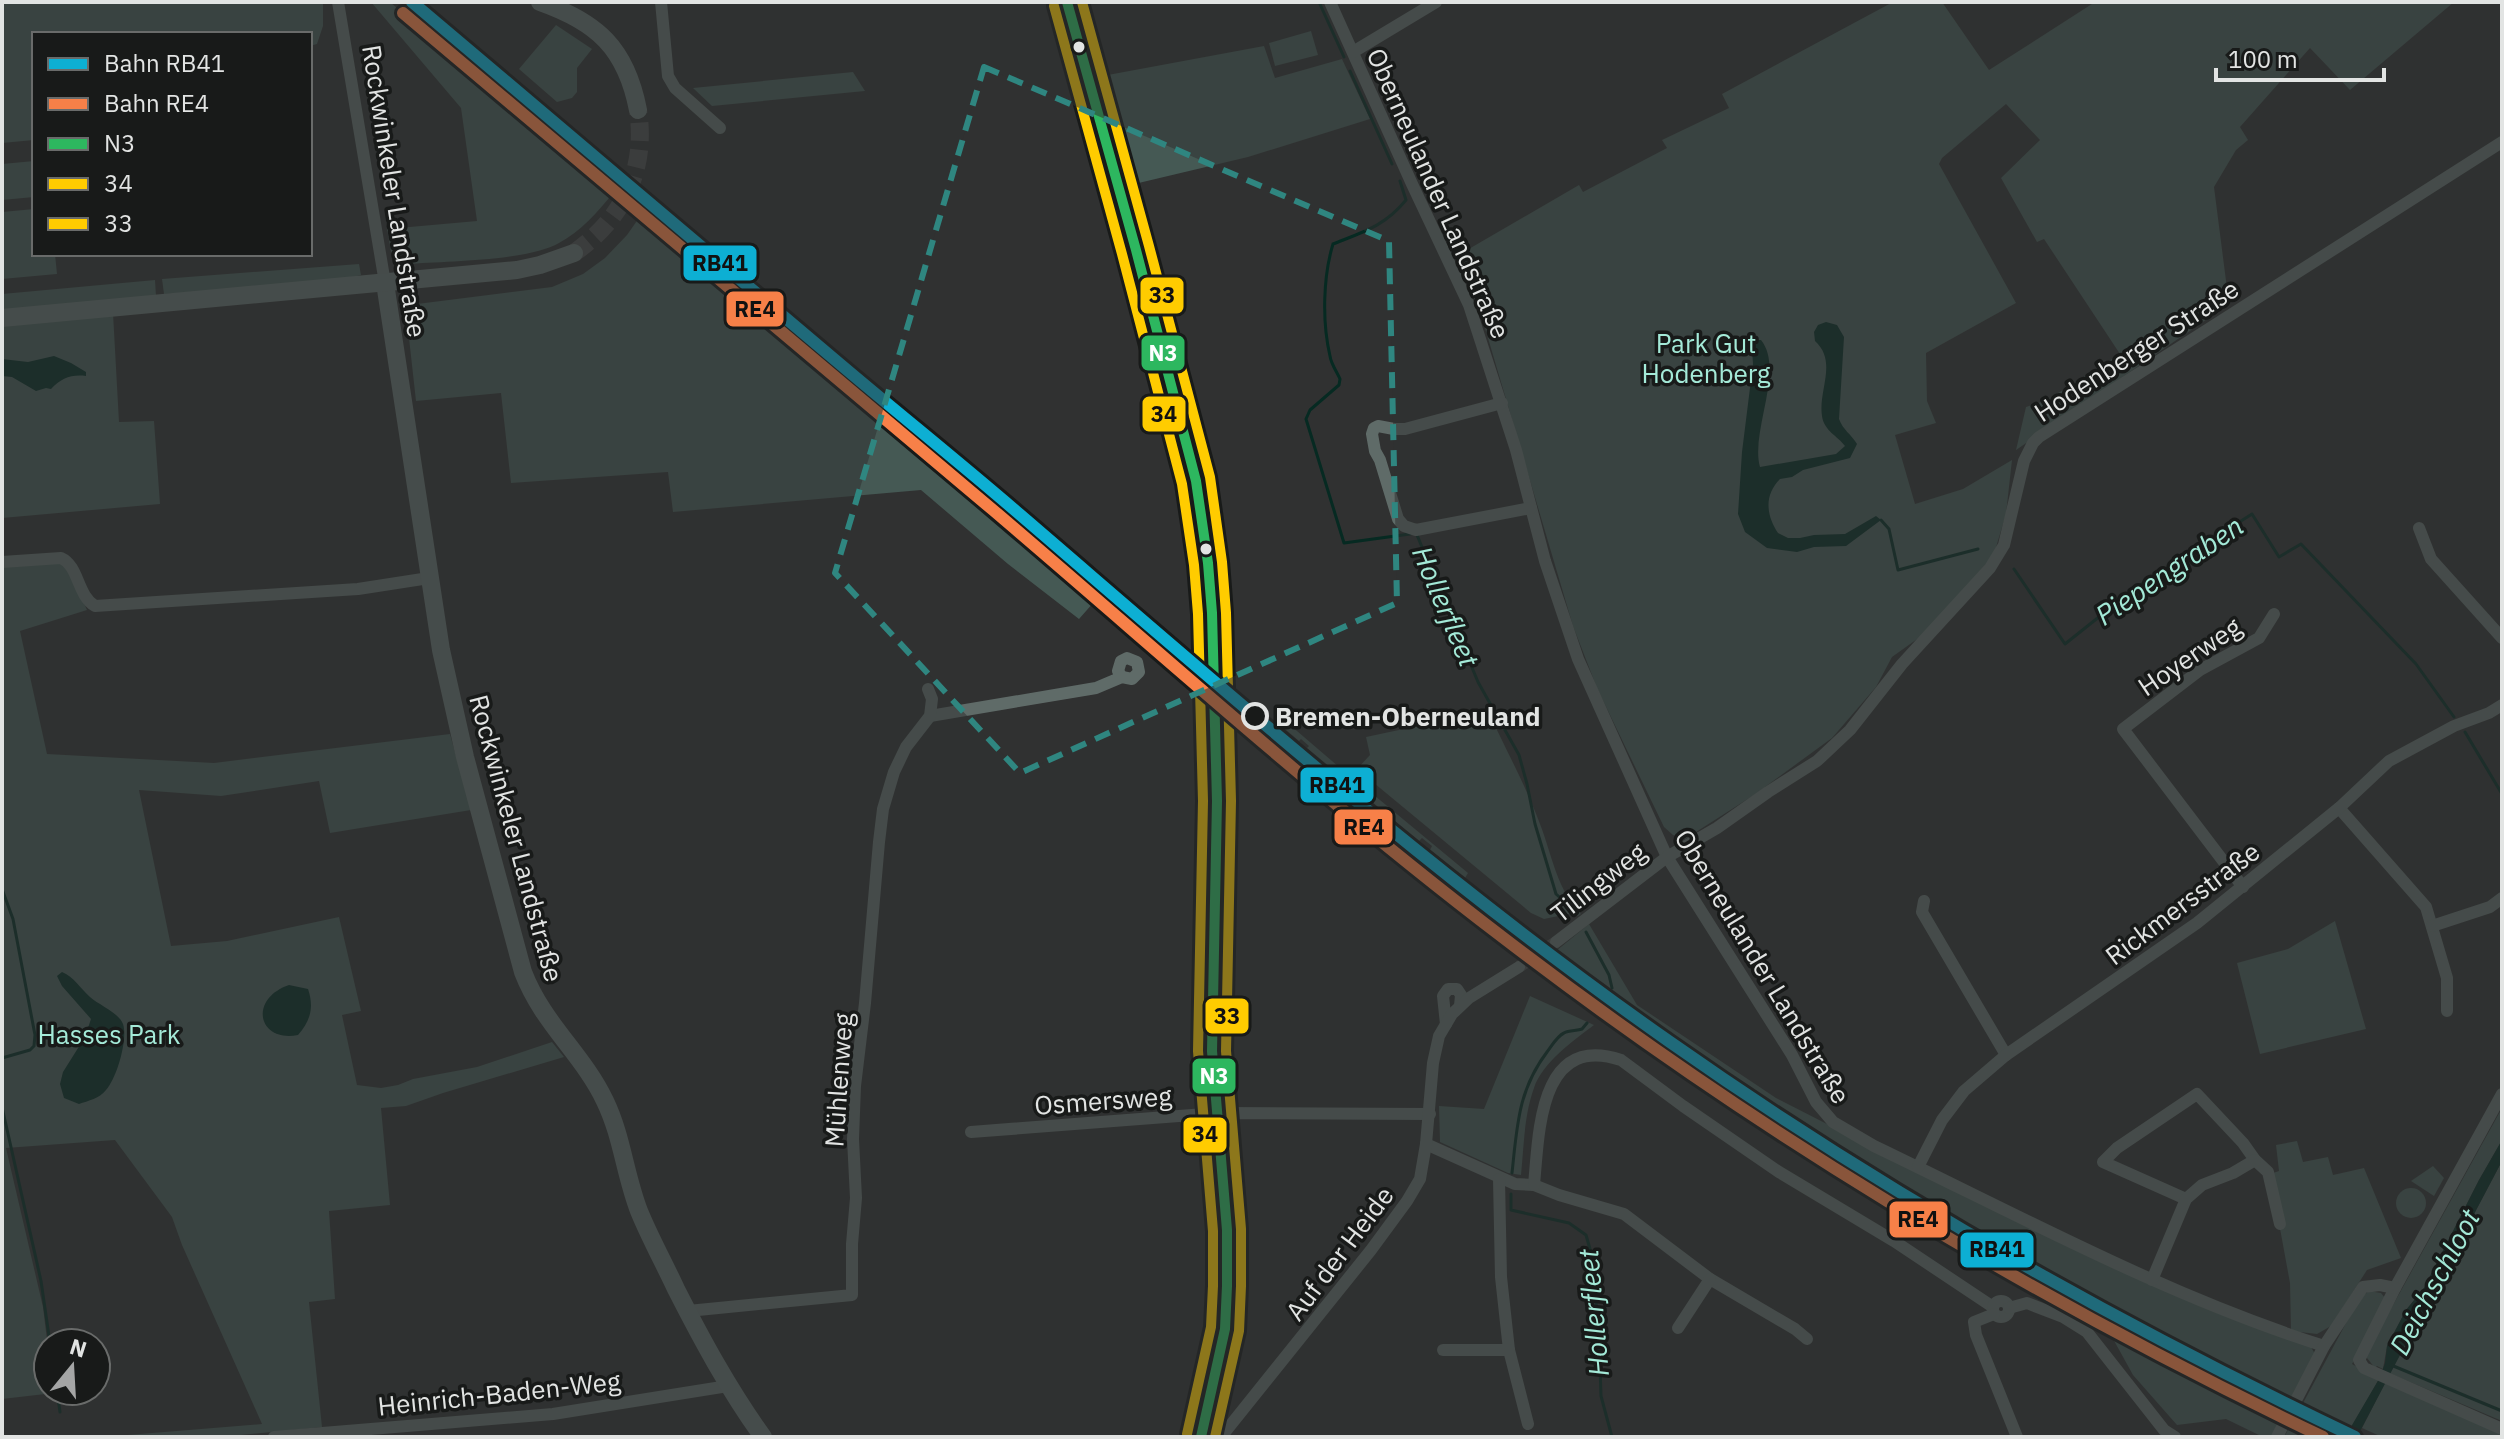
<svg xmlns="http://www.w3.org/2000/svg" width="2504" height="1439" viewBox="0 0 2504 1439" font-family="'IBM Plex Sans',sans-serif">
<rect width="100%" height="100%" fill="#303131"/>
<g fill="#455954">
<path d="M2 2H323V26L317 44 310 46V34H34V140L2 143Z"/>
<path d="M371 2H390L613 193C597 213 581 231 559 243 528 261 445 261 407 264L391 252 387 229 477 221 461 108Z"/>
<path d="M1893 2H1942L1989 70 2095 2H2454L2350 90 2310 48 2240 127 2248 140 2236 150 2214 187 2229 304 2016 450 2026 407 2047 400 2120 354 2044 239 2037 242 2001 178 2040 140 2006 104 1942 158 1939 164 2016 303 1926 353 1927 401 1936 423 1895 435 1915 504 1963 489 2012 460 2006 514 1994 554 1971 583 1920 637 1892 657 1876 687 1832 738 1754 795 1685 839 1673 835 1664 827 1597 688 1573 626 1480 311 1455 257 1579 185 1583 192 1667 148 1662 140 1729 108 1722 94Z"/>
<path d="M556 25 592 49 577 68V92L572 98 557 102 519 69Z"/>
<path d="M1311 31 1318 55 1275 66 1269 43Z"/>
<path d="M1264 46 1275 78 1342 59 1370 119 1248 157 1126 186 1097 77Z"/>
<path d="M853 72 865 91 712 106 693 88Z"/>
<path d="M34 161V197L2 200V164Z"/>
<path d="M34 209V254H55L57 274 2 279V212Z"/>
<path d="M641 215 851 393 850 395 857 401 859 400 975 498 974 501 982 508 984 506 1023 539 1022 541 1094 602 1079 619 1008 564 921 490 673 512 668 472 511 483 501 393 416 401 407 320 408 313 417 304 552 287 583 274 605 258 627 235Z"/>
<path d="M359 264 361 275 314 286 164 294 162 279Z"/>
<path d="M155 280 156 296 2 314V294Z"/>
<path d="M113 313 119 422 154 421 160 504 2 518V323Z"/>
<path d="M60 561 68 568 87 610 20 631 47 754 214 763 450 734 471 810 330 833 319 781 221 796 139 790 171 946 227 941 339 917 361 1011 342 1015 357 1085 381 1088 398 1085 413 1079 477 1067 552 1042 564 1057 443 1093 406 1106 381 1108 390 1205 329 1211 335 1299 309 1302 322 1427 220 1437H103L262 1424 182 1245 172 1217 115 1140 6 1148 43 1307 48 1348V1391H54V1393L2 1399V566Z"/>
<path d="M1488 711C1505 748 1526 786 1540 824 1552 855 1557 890 1581 914L1578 916 1573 913 1544 919 1531 913 1357 769 1370 755 1366 737Z"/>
<path d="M1283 719 1346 773 1342 777 1307 748 1309 746 1301 739 1299 741 1279 724Z"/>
<path d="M1351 776 1468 873 1465 878 1430 850 1432 846 1422 838 1419 841 1347 781Z"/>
<path d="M2335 921 2366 1029 2260 1054 2237 963 2288 949Z"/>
<path d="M1589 924 1637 1005 1776 1098 1917 1170 2311 1347 2315 1354 2291 1399 2088 1296 1914 1194 1692 1053 1556 951Z"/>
<path d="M1530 996 1594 1025C1574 1040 1542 1063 1534 1088 1524 1115 1524 1146 1521 1175L1508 1173 1440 1142 1439 1106 1484 1109Z"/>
<path d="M2502 1108V1140L2479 1180 2424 1288 2406 1310 2387 1346 2383 1369 2377 1366 2375 1368 2367 1358V1352Z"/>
<path d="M2297 1141 2303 1162 2328 1157 2333 1175 2364 1168 2401 1258 2367 1270 2331 1326 2317 1334 2291 1331 2290 1283 2270 1174 2279 1171 2276 1145Z"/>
<path d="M2502 1161V1421L2389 1373Z"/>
<path d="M2433 1166 2444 1178 2434 1196 2411 1181Z"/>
<circle cx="2411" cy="1203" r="15"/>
<path d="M2369 1291 2381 1293 2385 1298 2382 1309 2352 1364 2379 1379 2351 1428 2302 1405 2359 1299Z"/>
<path d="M2112 1337 2281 1418 2271 1437H2263L2226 1419 2177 1425 2133 1375Z"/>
<path d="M2386 1381 2502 1433V1437H2382L2362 1428Z"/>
<path d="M2292 1423 2320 1437H2284Z"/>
</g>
<g fill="#062a22">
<path d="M1826 322 1837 325 1844 337 1839 419C1843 430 1851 434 1857 444L1850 458 1803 470 1792 477 1780 479C1764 495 1766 515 1778 533L1788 538H1800L1814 535 1845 534 1876 516 1881 520 1846 546 1814 547 1797 552 1767 548 1745 532 1738 514 1742 452 1753 364 1752 349 1755 340H1761C1785 370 1750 432 1760 467L1836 454 1845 446C1838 436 1824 431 1822 416 1818 390 1838 362 1815 341L1814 332 1818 325Z"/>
<path d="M54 356 71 363 86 372V376C72 374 61 378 51 389L46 388 36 391 12 377 2 376V359L28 362Z"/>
<path d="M62 972C73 976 81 989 90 997 99 1005 119 1013 123 1024 128 1039 117 1078 106 1090 100 1098 88 1101 79 1104L64 1098 60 1084 63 1072 85 1037 91 1019 62 986 57 976Z"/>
<path d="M289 985 308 989C314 1007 311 1020 298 1035 258 1043 248 999 289 985Z"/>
<path d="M2502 1140V1161L2357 1437H2345L2379 1379 2385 1363 2387 1346 2406 1310 2424 1288 2479 1180Z"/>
</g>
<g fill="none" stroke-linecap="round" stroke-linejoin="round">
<g stroke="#062a22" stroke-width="3">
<path d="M1319 2 1344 57"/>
<path d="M1350 71 1392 164"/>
<path d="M1400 181 1406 200C1385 226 1363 232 1333 244 1323 277 1322 322 1330 356 1331 364 1337 372 1340 379L1339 385 1310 410 1306 419 1344 543 1410 534"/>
<path d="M1881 520 1889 529 1898 570 1978 549"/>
<path d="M1417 535 1478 682 1519 755 1527 784 1535 824 1556 894 1577 913"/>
<path d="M2014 569 2065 644 2134 589 2252 514 2279 557 2301 544 2416 664 2454 717"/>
<path d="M2465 732 2502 794"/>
<path d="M2 889 13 919 35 1035 34 1046 30 1050 2 1058"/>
<path d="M1586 932 1609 975 1612 988"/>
<path d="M2 1107 41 1281 50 1343"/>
<path d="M1512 1173C1517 1127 1518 1090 1547 1052 1551 1047 1557 1036 1564 1033 1569 1030 1577 1031 1582 1029L1587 1023"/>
<path d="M1511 1194V1210L1569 1223 1586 1235 1592 1256 1599 1336 1601 1396 1612 1437"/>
<path d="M2391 1365 2502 1411"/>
<path d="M57 1391 60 1412"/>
</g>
<path stroke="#4b4c4c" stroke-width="12" stroke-dasharray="12 6" stroke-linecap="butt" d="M1519 967 1556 942"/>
<g stroke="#4b4c4c" stroke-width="18" stroke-dasharray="18 9" stroke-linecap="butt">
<path d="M574 253C623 218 647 171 638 110"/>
<path d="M1213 655 1215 720"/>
</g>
<g stroke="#5f6b68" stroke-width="12">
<path d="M338 2 385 283"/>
<path d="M661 2 668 76 675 88 720 128"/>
<path d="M1330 2 1412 184 1469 305 1516 450 1545 561 1578 659 1667 857 1792 1055 1816 1102 1833 1122 1874 1146C2022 1217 2167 1296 2324 1346"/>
<path d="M1353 52 1436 2"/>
<path d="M1502 403 1405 429H1394L1378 426 1374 428 1372 434 1375 451 1380 460 1398 519 1404 526 1416 530 1531 508"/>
<path d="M2419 528 2431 559 2502 638"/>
<path d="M2 562 61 558C79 566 77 595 95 606L358 589 429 578"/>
<path d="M930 716 1096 688 1122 677 1132 679 1139 672 1137 662 1127 658 1121 661 1118 671 1122 677"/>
<path d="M2339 808 2426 907 2447 978V1011"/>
<path d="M2243 887 2123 729 2200 670 2259 638 2274 614"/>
<path d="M1924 901 1922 912 2006 1055"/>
<path d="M2432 926 2490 907 2502 898"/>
<path d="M1556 942 1667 857 1717 828 1768 792 1817 761 1850 730 1902 664 1990 568 2004 545 2024 461 2033 443 2039 437 2502 142"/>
<path d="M1446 1024 1443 996 1448 989H1457L1461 995 1460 1006"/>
<path d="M2502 1094 2395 1288 2359 1360 2364 1368 2502 1429"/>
<path d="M971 1132 1218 1113 1430 1114"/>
<path d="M1426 1144 1515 1184 1534 1185 1559 1195 1624 1214 1710 1279 1795 1329 1807 1339"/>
<path d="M1918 1167 1942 1120 1964 1091 2006 1055 2197 923 2339 808 2389 761 2454 726 2489 713 2502 705"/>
<path d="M1499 1179 1501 1277 1509 1350 1528 1424"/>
<path d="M1534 1185C1539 1132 1539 1033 1621 1060L1683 1106 1779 1172 1894 1241 1993 1307"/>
<path d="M2186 1199 2103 1162 2117 1148 2197 1094 2243 1143 2255 1160 2268 1172 2280 1224"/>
<path d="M2152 1280 2186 1199 2202 1185 2233 1173 2255 1160"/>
<circle cx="2001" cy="1309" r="8"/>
<path d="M2009 1308 2027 1303 2063 1317 2087 1332 2164 1430 2175 1437"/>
<path d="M688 1311 852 1295V1244L856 1198 853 1139 855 1086 865 1003 879 842 883 809 894 772 906 747 930 716 932 699 928 689"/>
<path d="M1994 1314 1974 1322 1976 1335 2017 1437"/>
<path d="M1678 1328 1710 1279"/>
<path d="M1443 1350H1509"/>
<path d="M274 1437 553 1414 728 1386"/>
<path d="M1221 1437 1371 1250 1407 1201 1420 1179 1426 1144 1433 1063 1439 1036 1452 1014 1469 998 1519 967"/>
<path d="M2277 1437 2324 1346 2363 1287 2380 1285 2395 1288"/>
</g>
<g stroke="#606d6a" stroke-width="18">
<path d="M540 2C597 22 626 48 638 110"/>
<path d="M1067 2 1136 250 1196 481 1208 563 1213 655"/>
<path d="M385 283 441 650 465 757 523 972C543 1024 582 1053 605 1101 622 1136 625 1175 639 1211 650 1238 664 1263 676 1289 702 1340 729 1390 763 1437"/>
<path d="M2 318 517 270 540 265 574 253"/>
<path d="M1201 1437 1225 1329 1227 1286V1230L1212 1051 1217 833 1215 720"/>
</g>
<defs>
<path id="bus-1" d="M1067 2 1136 250 1196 481 1208 563 1212 613 1217 801 1212 1051 1227 1230V1286L1225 1329 1201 1437"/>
<path id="bus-2" d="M1054 6 1122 254 1182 484 1194 565 1198 614 1203 801 1198 1051 1213 1231V1286L1211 1327 1187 1434"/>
<path id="bus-3" d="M1082 2 1149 246 1210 477 1222 562 1226 613 1231 801 1226 1051 1241 1229V1286L1239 1331 1215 1437"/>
</defs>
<use href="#bus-1" stroke="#181a19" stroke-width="16"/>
<use href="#bus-2" stroke="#181a19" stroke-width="16"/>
<use href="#bus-3" stroke="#181a19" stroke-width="16"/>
<use href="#bus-1" stroke="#2db75f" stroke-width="10"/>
<use href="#bus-2" stroke="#fc0" stroke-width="10"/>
<use href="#bus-3" stroke="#fc0" stroke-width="10"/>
<defs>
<path id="rail-1" d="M412 2C555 122 697 244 840 364 899 414 959 462 1017 512 1230 695 1440 881 1670 1042 1886 1194 2116 1323 2355 1437"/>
<path id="rail-2" d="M403 13C599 179 797 343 993 510 1161 653 1325 802 1501 936 1756 1132 2032 1298 2323 1437"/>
</defs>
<use href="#rail-1" stroke="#181a19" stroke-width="18"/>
<use href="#rail-2" stroke="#181a19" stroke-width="18"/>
<use href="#rail-1" stroke="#0dafd3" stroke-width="12"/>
<use href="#rail-2" stroke="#f78048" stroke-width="12"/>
</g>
<path d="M0 0H2504V1439H0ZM984 67 1389 241 1397 603 1020 773 835 573Z" fill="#303131" fill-opacity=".55" fill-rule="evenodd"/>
<path fill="none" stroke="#2f8680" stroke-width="6" stroke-dasharray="16 10" stroke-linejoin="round" d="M984 67 1389 241 1397 603 1020 773 835 573Z"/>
<g fill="#e2e4e3" stroke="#181a19" stroke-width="3">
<circle cx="1079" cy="47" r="7"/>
<circle cx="1206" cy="549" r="7"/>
</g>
<circle fill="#181a19" stroke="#e2e4e3" stroke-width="4" cx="1255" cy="716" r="12"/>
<g text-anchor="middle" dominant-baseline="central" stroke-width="7" stroke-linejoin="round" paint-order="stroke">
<g font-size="26" fill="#e2e4e3" stroke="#181a19">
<text transform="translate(395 191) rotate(81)">Rockwinkeler Landstraße</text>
<text transform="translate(1439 193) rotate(66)">Oberneulander Landstraße</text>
<text transform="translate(2136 350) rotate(-33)">Hodenberger Straße</text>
<text transform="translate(2189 656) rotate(-34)">Hoyerweg</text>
<text transform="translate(517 838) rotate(75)">Rockwinkeler Landstraße</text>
<text transform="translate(1598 882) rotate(-38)">Tilingweg</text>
<text transform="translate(2182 903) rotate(-37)">Rickmersstraße</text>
<text transform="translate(1763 966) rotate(59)">Oberneulander Landstraße</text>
<text transform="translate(838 1080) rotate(-86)">Mühlenweg</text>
<text transform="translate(1103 1100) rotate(-4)">Osmersweg</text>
<text transform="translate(1339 1253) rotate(-53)">Auf der Heide</text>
<text transform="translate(499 1393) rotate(-6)">Heinrich-Baden-Weg</text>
</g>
<g font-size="26" fill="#a4ead8" stroke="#181a19">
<text x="1706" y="343">Park Gut<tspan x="1706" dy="30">Hodenberg</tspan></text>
<text x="109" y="1034">Hasses Park</text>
</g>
<g font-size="26" font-weight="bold" fill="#e2e4e3" stroke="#181a19" text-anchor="start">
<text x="1275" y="716">Bremen-Oberneuland</text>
</g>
<g font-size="28" font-style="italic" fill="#a3e9d7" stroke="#181a19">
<text transform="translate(2169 570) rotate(-34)">Piepengraben</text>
<text transform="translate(1446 606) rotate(67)">Hollerfleet</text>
<text transform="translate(2434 1282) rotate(-62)">Deichschloot</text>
<text transform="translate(1593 1313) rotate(-95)">Hollerfleet</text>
</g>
</g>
<g stroke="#181a19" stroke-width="3">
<rect x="682" y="244" width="76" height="38" rx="8" fill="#0dafd3"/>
<rect x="1139" y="276" width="46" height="39" rx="8" fill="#fc0"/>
<rect x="725" y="290" width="60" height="38" rx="8" fill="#f78048"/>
<rect x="1140" y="334" width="46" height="38" rx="8" fill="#2db75f"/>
<rect x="1141" y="395" width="46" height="38" rx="8" fill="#fc0"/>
<rect x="1299" y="766" width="76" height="38" rx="8" fill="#0dafd3"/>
<rect x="1333" y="808" width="61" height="38" rx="8" fill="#f78048"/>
<rect x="1204" y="997" width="46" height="38" rx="8" fill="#fc0"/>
<rect x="1191" y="1057" width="46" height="38" rx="8" fill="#2db75f"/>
<rect x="1182" y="1116" width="46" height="38" rx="8" fill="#fc0"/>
<rect x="1888" y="1200" width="61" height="39" rx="8" fill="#f78048"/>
<rect x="1959" y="1231" width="76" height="38" rx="8" fill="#0dafd3"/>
</g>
<g font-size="22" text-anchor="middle" font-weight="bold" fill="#fff">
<text x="1163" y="361">N3</text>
<text x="1214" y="1084">N3</text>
</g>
<g font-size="22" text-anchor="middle" font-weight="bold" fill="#111">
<text x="720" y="271">RB41</text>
<text x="1162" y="303">33</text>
<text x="755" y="317">RE4</text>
<text x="1164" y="422">34</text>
<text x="1337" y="793">RB41</text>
<text x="1364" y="835">RE4</text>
<text x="1227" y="1024">33</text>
<text x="1205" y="1142">34</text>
<text x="1918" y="1227">RE4</text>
<text x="1997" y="1257">RB41</text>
</g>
<rect width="2504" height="1439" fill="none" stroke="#e2e4e3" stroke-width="8"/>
<rect x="32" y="32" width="280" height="224" fill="#181a19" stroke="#696b6a" stroke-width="2"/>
<rect x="48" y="58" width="40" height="12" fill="#0dafd3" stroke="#696b6a" stroke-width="2"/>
<text x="104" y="72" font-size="24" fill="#e2e4e3">Bahn RB41</text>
<rect x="48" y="98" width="40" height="12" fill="#f78048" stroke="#696b6a" stroke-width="2"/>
<text x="104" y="112" font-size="24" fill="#e2e4e3">Bahn RE4</text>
<rect x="48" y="138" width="40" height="12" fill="#2db75f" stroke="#696b6a" stroke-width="2"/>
<text x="104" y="152" font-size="24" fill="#e2e4e3">N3</text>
<rect x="48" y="178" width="40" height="12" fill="#ffcc00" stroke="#696b6a" stroke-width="2"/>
<text x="104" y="192" font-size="24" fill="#e2e4e3">34</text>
<rect x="48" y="218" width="40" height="12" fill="#ffcc00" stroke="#696b6a" stroke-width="2"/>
<text x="104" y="232" font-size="24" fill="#e2e4e3">33</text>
<g transform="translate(72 1367) rotate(18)"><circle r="38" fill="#181a19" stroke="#696b6a" stroke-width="2"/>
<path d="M0-6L14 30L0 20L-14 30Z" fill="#a4a5a5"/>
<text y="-12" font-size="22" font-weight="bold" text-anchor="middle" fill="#e2e4e3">N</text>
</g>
<path d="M2216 68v12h168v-12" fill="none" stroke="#e2e4e3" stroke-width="4"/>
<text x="2228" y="68" font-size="24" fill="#e2e4e3" stroke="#181a19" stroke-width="6" paint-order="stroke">100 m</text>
</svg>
